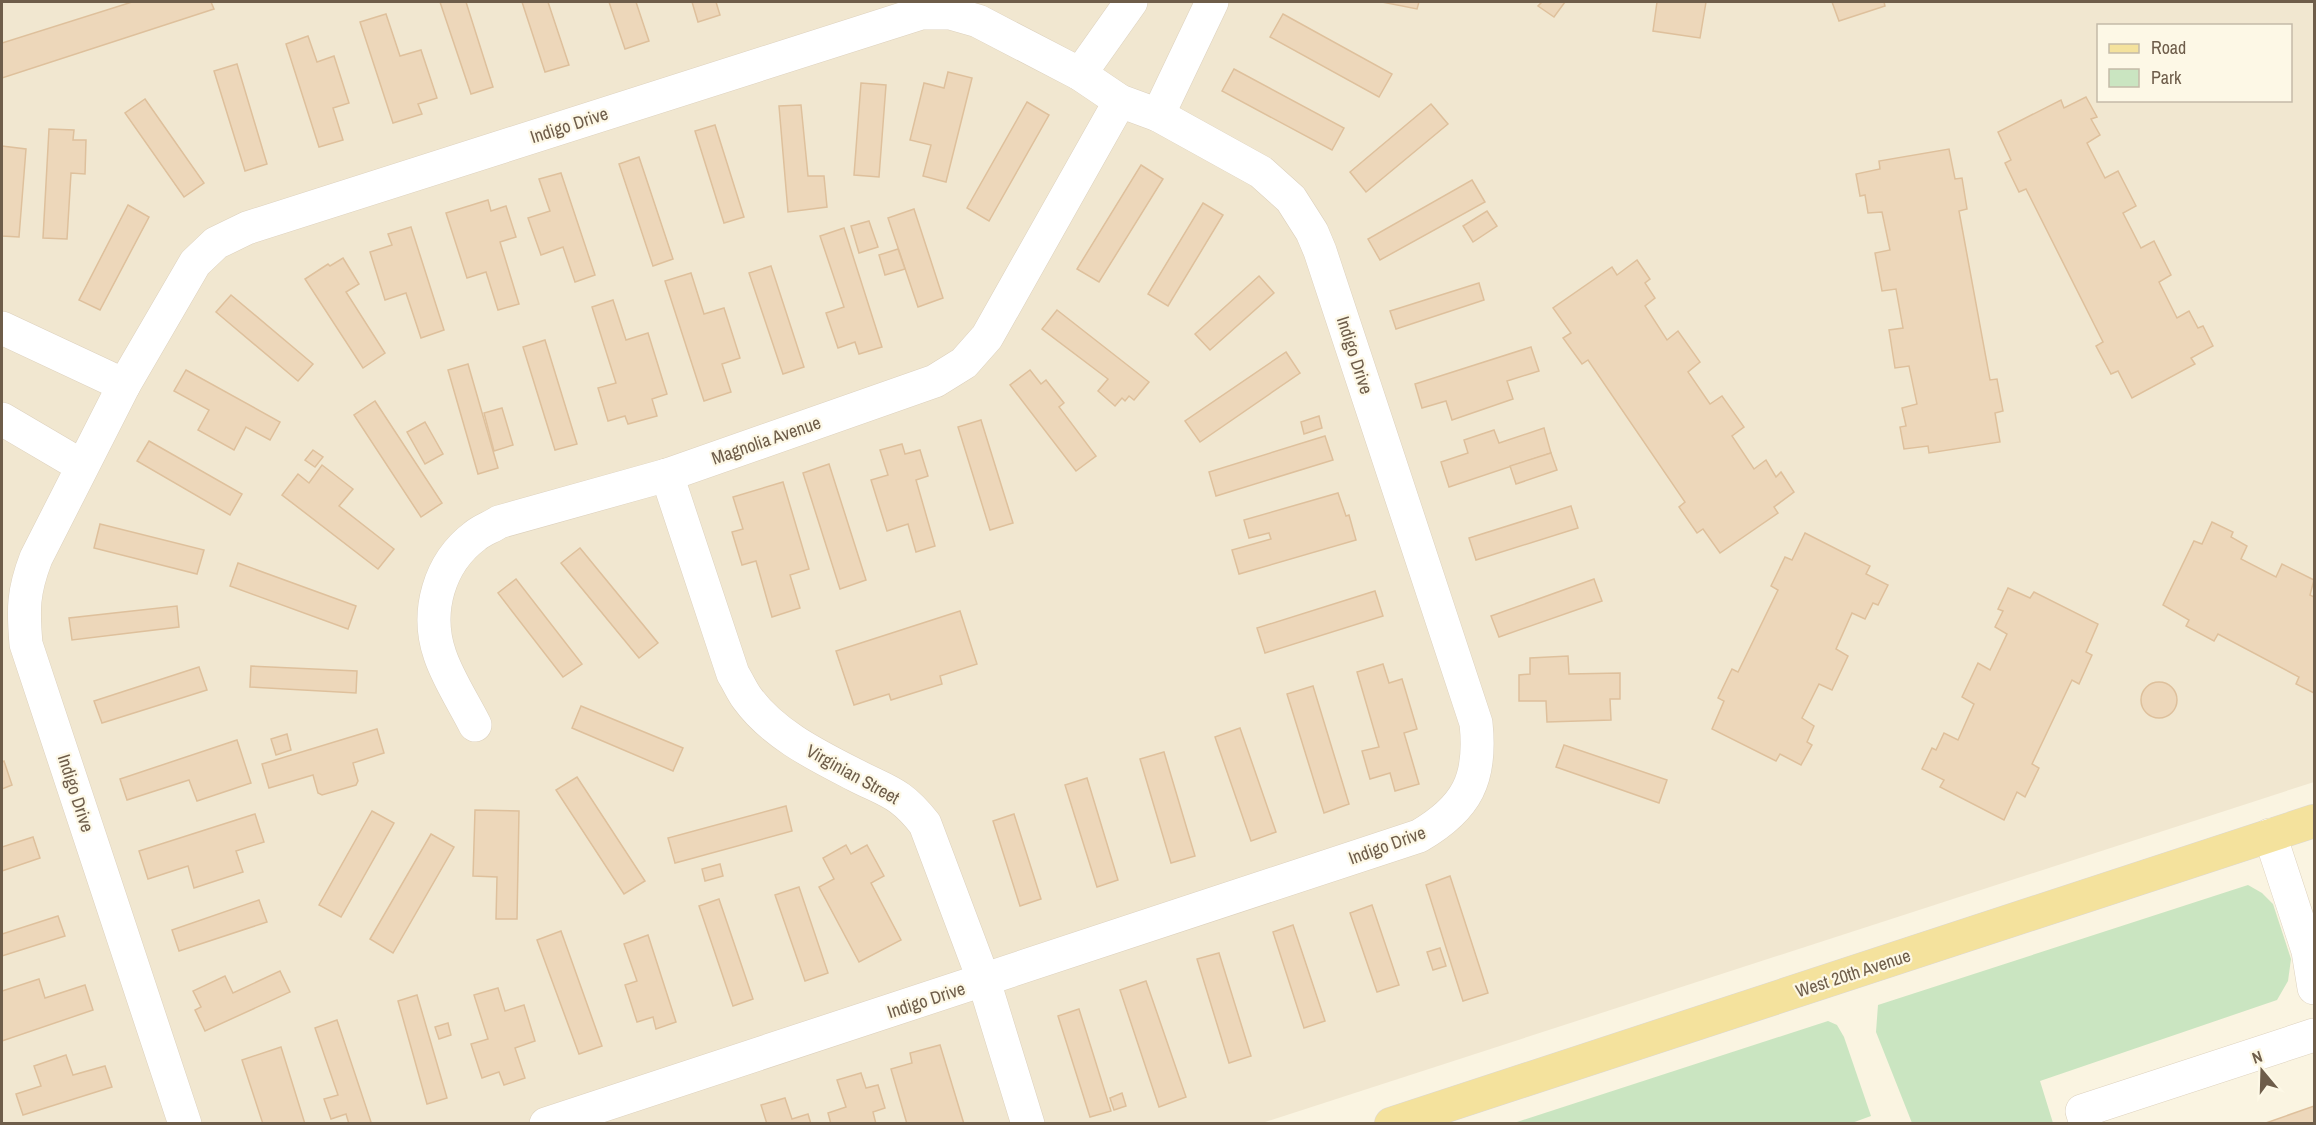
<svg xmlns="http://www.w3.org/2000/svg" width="2316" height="1125" viewBox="0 0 2316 1125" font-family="'Archivo Narrow',sans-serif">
<rect width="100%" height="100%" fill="#faf4e1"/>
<path fill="#f1e7d0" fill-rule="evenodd" d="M2 2H2314V782L1262 1123 2 1124ZM2098 26H2290V100H2098Z"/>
<g fill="#cae5c1">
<path d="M2248 885 2262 893 2273 904 2291 959 2288 981 2277 1000 2040 1081 2053 1123H1912L1876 1032 1878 1005Z"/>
<path d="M1828 1021 1837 1025 1844 1037 1871 1116 1849 1124 1514 1123Z"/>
</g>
<g fill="#edd7ba" stroke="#dec09c" stroke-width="1.5">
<path d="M132 2H211L214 9 2 78V43Z"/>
<path d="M440 2H466L493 87 471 94Z"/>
<path d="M522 2H548L569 65 545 72Z"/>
<path d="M609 2H636L649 41 625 49Z"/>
<path d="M692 2H716L720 15 698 22Z"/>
<path d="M1382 2H1419L1417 9Z"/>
<path d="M1542 2H1565L1554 17 1538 6Z"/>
<path d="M1657 2H1706L1700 38 1653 31Z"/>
<path d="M1832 2H1884L1885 6 1839 21Z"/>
<path d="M386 14 400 56 421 50 437 98 418 104 422 114 393 123 360 22Z"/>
<path d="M1283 14 1392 74 1379 97 1270 37Z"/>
<path d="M308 36 317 62 334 56 349 103 333 108 343 140 319 147 286 44Z"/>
<path d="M237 64 267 164 245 171 214 71Z"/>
<path d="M1234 69 1344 128 1332 150 1222 91Z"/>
<path d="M948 72 972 78 946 182 923 176 931 145 910 140 924 83 944 88Z"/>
<path d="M861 83 886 85 879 177 854 175Z"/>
<path d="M2086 97 2097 117 2091 119 2100 135 2087 143 2105 178 2118 171 2136 206 2123 213 2141 248 2154 241 2171 275 2159 282 2177 318 2189 311 2198 328 2203 326 2213 346 2191 358 2195 364 2132 398 2118 371 2111 374 2096 346 2103 342 2026 189 2019 192 2005 163 2011 160 1998 132 2061 100 2064 108Z"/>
<path d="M145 99 204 183 184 197 125 113Z"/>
<path d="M1027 102 1049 115 989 221 967 208Z"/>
<path d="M1431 104 1448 124 1366 192 1350 172Z"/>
<path d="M801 105 808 176H824L827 207 788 212 779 106Z"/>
<path d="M715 125 744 217 724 223 695 131Z"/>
<path d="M49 129 74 130 73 140H86L85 174 71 173 67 239 43 238Z"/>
<path d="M2 146 26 149 19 237 2 236Z"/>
<path d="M1949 149 1955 179 1962 178 1967 209 1959 211 1990 380 1997 379 2003 411 1995 413 2000 442 1929 453 1928 446 1904 449 1900 427 1906 426 1902 408 1917 404 1909 366 1895 368 1889 330 1903 328 1896 289 1882 291 1875 253 1890 250 1882 212 1868 213 1865 195 1860 196 1856 174 1880 169 1879 161Z"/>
<path d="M639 157 673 259 653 266 619 164Z"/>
<path d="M1141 165 1163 179 1099 282 1077 269Z"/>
<path d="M561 173 595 275 575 282 563 247 541 255 528 218 550 211 539 179Z"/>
<path d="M1472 180 1485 202 1380 260 1368 239Z"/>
<path d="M488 200 491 211 506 206 516 237 500 242 519 304 498 310 486 272 467 278 446 213Z"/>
<path d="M1203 203 1223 215 1168 306 1148 294Z"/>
<path d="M128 205 149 217 100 310 79 300Z"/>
<path d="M914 209 943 298 918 307 888 218Z"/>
<path d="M1487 211 1497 226 1473 242 1463 226Z"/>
<path d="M869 221 878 247 859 253 851 226Z"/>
<path d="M411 227 444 330 421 338 406 293 385 300 370 252 392 245 388 234Z"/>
<path d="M844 228 882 347 859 354 855 342 838 348 826 313 844 307 820 236Z"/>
<path d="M898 249 905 269 885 275 879 255Z"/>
<path d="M343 258 359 284 346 292 385 353 363 368 305 279 328 264 330 266Z"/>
<path d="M1637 260 1650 279 1645 283 1655 298 1645 306 1667 340 1678 331 1700 362 1688 372 1710 404 1722 396 1744 427 1732 436 1754 469 1766 460 1776 477 1781 472 1794 492 1774 507 1778 513 1720 553 1703 529 1697 533 1679 507 1685 502 1588 360 1582 364 1563 338 1571 333 1553 308 1612 267 1617 275Z"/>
<path d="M771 266 804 367 783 374 749 273Z"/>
<path d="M691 273 704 314 724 308 740 358 722 364 731 392 704 401 665 281Z"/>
<path d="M1259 276 1274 293 1210 350 1195 334Z"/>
<path d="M1479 283 1484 300 1396 329 1390 311Z"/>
<path d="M231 295 313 364 298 381 216 312Z"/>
<path d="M613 300 626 340 648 333 667 394 652 399 657 416 628 424 625 416 608 421 598 388 616 383 592 307Z"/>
<path d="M1057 310 1149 382 1134 400 1129 396 1125 401 1122 398 1115 406 1098 391 1108 379 1042 329Z"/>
<path d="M545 340 577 444 555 450 523 347Z"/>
<path d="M1531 347 1539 371 1507 381 1513 399 1452 420 1446 401 1422 408 1415 384Z"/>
<path d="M1286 352 1300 373 1200 442 1185 421Z"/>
<path d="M468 364 498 468 478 474 448 370Z"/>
<path d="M186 370 280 422 270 440 246 427 234 450 198 430 209 410 174 391Z"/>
<path d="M1030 370 1041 384 1046 380 1064 403 1059 407 1096 456 1076 471 1010 385Z"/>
<path d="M375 401 442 503 421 517 354 415Z"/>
<path d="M502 408 513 445 494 451 484 413Z"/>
<path d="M1319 416 1322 428 1304 434 1301 422Z"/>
<path d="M981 420 1013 523 990 530 958 427Z"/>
<path d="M425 422 443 454 425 464 407 432Z"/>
<path d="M1544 428 1551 453 1449 487 1441 462 1468 453 1464 440 1494 430 1499 443Z"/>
<path d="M1325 436 1333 460 1216 496 1209 472Z"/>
<path d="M149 441 242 494 230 515 137 461Z"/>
<path d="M902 444 905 454 920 450 928 476 916 480 935 546 916 552 908 524 887 531 871 480 888 475 880 450Z"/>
<path d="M313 450 323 457 315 467 305 460Z"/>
<path d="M1551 453 1557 470 1516 484 1510 466Z"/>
<path d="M829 464 866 580 840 589 803 473Z"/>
<path d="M322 465 353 489 339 506 394 549 378 569 282 495 298 474 309 483Z"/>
<path d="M783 482 809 569 790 575 800 608 772 617 756 561 742 565 732 532 743 529 733 497Z"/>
<path d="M1338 493 1346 516 1349 515 1356 540 1239 574 1232 550 1271 539 1269 533 1249 538 1244 520Z"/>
<path d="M1571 506 1578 528 1476 560 1469 538Z"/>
<path d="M2212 522 2233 532 2231 537 2247 546 2241 559 2276 577 2282 564 2314 580 2310 595 2314 597V693L2296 684 2299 677 2218 634 2214 641 2186 626 2189 620 2163 605 2194 541 2202 544Z"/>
<path d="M100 524 204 550 197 574 94 548Z"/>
<path d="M1805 533 1870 566 1866 574 1888 585 1878 605 1873 603 1865 619 1852 613 1836 649 1848 656 1832 690 1819 684 1802 718 1814 726 1807 742 1812 745 1801 765 1780 754 1776 761 1712 729 1724 701 1718 698 1732 669 1738 672 1778 590 1771 586 1785 557 1792 560Z"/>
<path d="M580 548 658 643 639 658 561 563Z"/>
<path d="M238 563 356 606 348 629 230 586Z"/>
<path d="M516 579 582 664 563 677 498 593Z"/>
<path d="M1594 579 1602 601 1499 637 1491 616Z"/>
<path d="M2008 588 2030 598 2034 592 2098 624 2086 652 2092 655 2079 684 2072 680 2032 764 2039 768 2025 797 2017 792 2004 820 1940 787 1944 780 1922 769 1932 748 1936 750 1944 733 1958 740 1974 704 1962 697 1978 663 1990 670 2007 634 1995 627 2003 611 1998 609Z"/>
<path d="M1375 591 1383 616 1265 653 1257 628Z"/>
<path d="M177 606 179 627 72 640 69 618Z"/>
<path d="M960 611 977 664 940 676 942 684 891 700 889 694 854 705 836 651Z"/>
<path d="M1568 656 1569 674 1620 673V699H1610L1611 720 1547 722 1546 701H1519V675L1530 674V658Z"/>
<path d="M1383 664 1389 683 1402 679 1417 729 1404 733 1419 784 1395 791 1390 773 1370 779 1362 751 1379 747 1357 672Z"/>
<path d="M251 666 357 671 356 693 250 687Z"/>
<path d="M199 667 207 690 102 723 94 701Z"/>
<circle cx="2159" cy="700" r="18"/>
<path d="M1313 686 1349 804 1324 813 1287 694Z"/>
<path d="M581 706 683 748 673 771 572 728Z"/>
<path d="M1240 728 1276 832 1251 841 1215 737Z"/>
<path d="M377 729 384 753 353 763 358 781 356 785 322 795 318 793 313 775 269 788 262 764Z"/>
<path d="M287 734 291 750 276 755 271 739Z"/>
<path d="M237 740 251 783 197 801 189 780 127 800 120 779Z"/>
<path d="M1564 745 1667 780 1659 803 1556 767Z"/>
<path d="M1164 752 1195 856 1171 863 1140 759Z"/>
<path d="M4 761 12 785 2 789V762Z"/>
<path d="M577 777 645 881 624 894 556 790Z"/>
<path d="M1087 778 1118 880 1097 887 1065 785Z"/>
<path d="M786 806 792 831 675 863 668 838Z"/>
<path d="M475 810 519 811 517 919H496L497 877 473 876Z"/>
<path d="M372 811 394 823 341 917 319 905Z"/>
<path d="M255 814 264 842 236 851 243 872 194 888 188 866 148 879 139 851Z"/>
<path d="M1014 814 1041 899 1020 906 993 821Z"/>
<path d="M431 834 454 847 393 953 370 939Z"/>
<path d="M33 837 40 858 2 871V847Z"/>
<path d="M846 845 851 854 867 845 884 876 871 883 901 940 859 962 819 887 834 879 823 858Z"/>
<path d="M720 864 723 876 705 881 702 869Z"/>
<path d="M1450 876 1488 993 1463 1001 1426 885Z"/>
<path d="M799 887 828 973 805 981 775 895Z"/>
<path d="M719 899 753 999 733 1006 699 906Z"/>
<path d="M259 900 267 922 179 951 172 930Z"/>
<path d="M1372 905 1399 985 1377 992 1350 913Z"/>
<path d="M58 916 65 936 2 956V934Z"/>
<path d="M1293 925 1325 1021 1304 1028 1273 932Z"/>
<path d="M561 931 602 1046 579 1054 537 940Z"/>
<path d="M648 935 676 1022 656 1029 653 1017 637 1022 625 985 637 981 624 944Z"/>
<path d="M1440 948 1446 966 1433 970 1427 952Z"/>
<path d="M1219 953 1251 1056 1229 1063 1197 959Z"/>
<path d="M280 971 290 992 205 1031 195 1010 201 1007 193 991 225 976 233 993Z"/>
<path d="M39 979 45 998 85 985 93 1010 2 1041V991Z"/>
<path d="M1146 981 1186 1097 1159 1107 1120 990Z"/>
<path d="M498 988 505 1011 524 1005 535 1041 515 1048 525 1078 504 1085 499 1072 482 1078 471 1044 488 1039 474 995Z"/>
<path d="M417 995 447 1098 427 1104 398 1001Z"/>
<path d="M1079 1009 1111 1111 1090 1117 1058 1016Z"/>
<path d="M337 1020 371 1122 367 1124H349L346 1114 331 1119 324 1099 338 1095 315 1028Z"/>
<path d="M448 1023 451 1035 439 1039 435 1027Z"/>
<path d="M940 1045 964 1124H907L891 1069 912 1063 910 1053Z"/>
<path d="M281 1047 305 1124H263L242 1060Z"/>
<path d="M66 1055 73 1075 105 1066 112 1087 23 1115 16 1094 41 1086 34 1066Z"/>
<path d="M861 1073 866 1088 878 1085 885 1108 873 1112 876 1124H831L828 1113 846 1107 837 1080Z"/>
<path d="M1122 1093 1126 1106 1114 1110 1110 1098Z"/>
<path d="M785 1098 792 1119 808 1114 811 1124H767L761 1105Z"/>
<path d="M2314 1106V1124H2263Z"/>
</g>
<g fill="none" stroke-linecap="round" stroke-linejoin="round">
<defs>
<g id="minor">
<path d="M1080 74 1131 2"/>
<path d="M1158 115 1212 2"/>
<path d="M2 328 124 385"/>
<path d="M2 419 82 466"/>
<path d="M667 475 733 674C738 682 742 691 747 698 773 734 816 755 855 775 888 792 900 792 925 824L984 981 1028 1124"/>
<path d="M475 725C464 703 448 679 440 655 425 612 439 563 475 536 482 530 492 527 499 522L667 475 935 381 964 363 987 337 1120 101"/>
<path d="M2270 835 2308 951 2314 988"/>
<path d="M185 1124 26 644C23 609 23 592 36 558L124 385 195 263 216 243 247 228 921 13H950L978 21 1080 74 1120 101 1158 115 1261 172 1291 199 1312 232 1320 251 1476 723C1482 779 1467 808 1419 836L546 1124"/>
<path d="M2086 1124 2082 1111 2314 1035"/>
</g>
<path id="major" d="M1391 1124 2314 821"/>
</defs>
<use href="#minor" stroke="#ddd1bd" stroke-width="34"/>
<use href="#major" stroke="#dcd8d4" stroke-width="34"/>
<use href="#minor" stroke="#fff" stroke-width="33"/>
<use href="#major" stroke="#f4e29d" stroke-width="33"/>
</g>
<g text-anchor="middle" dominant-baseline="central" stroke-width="4.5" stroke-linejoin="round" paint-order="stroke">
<g font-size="18" fill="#6e5d4a" stroke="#fdf8e6">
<text transform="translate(569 125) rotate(-18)">Indigo Drive</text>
<text transform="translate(1355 355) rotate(72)">Indigo Drive</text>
<text transform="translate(766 440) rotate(-19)">Magnolia Avenue</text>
<text transform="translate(853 774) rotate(29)">Virginian Street</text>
<text transform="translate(76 793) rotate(72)">Indigo Drive</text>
<text transform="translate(1387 845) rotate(-20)">Indigo Drive</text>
<text transform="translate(1853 973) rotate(-18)">West 20th Avenue</text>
<text transform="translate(926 1000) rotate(-18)">Indigo Drive</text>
</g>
</g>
<rect width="2316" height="1125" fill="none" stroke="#6e5d4a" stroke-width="6"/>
<rect x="2097" y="24" width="195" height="78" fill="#fdf8e6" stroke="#c4baa8" stroke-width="1.5"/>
<rect x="2109" y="44" width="30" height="9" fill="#f4e29d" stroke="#c4baa8" stroke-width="1.5"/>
<text x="2151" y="54" font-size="18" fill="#6e5d4a">Road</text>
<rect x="2109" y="69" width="30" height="18" fill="#cae5c1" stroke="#c4baa8" stroke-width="1.5"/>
<text x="2151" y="84" font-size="18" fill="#6e5d4a">Park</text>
<g transform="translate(2262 1071) rotate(341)" stroke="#fdf8e6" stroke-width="4.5" paint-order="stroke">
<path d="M0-4.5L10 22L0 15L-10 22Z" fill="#6e5d4a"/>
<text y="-9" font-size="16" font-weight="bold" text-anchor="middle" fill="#6e5d4a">N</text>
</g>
</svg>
